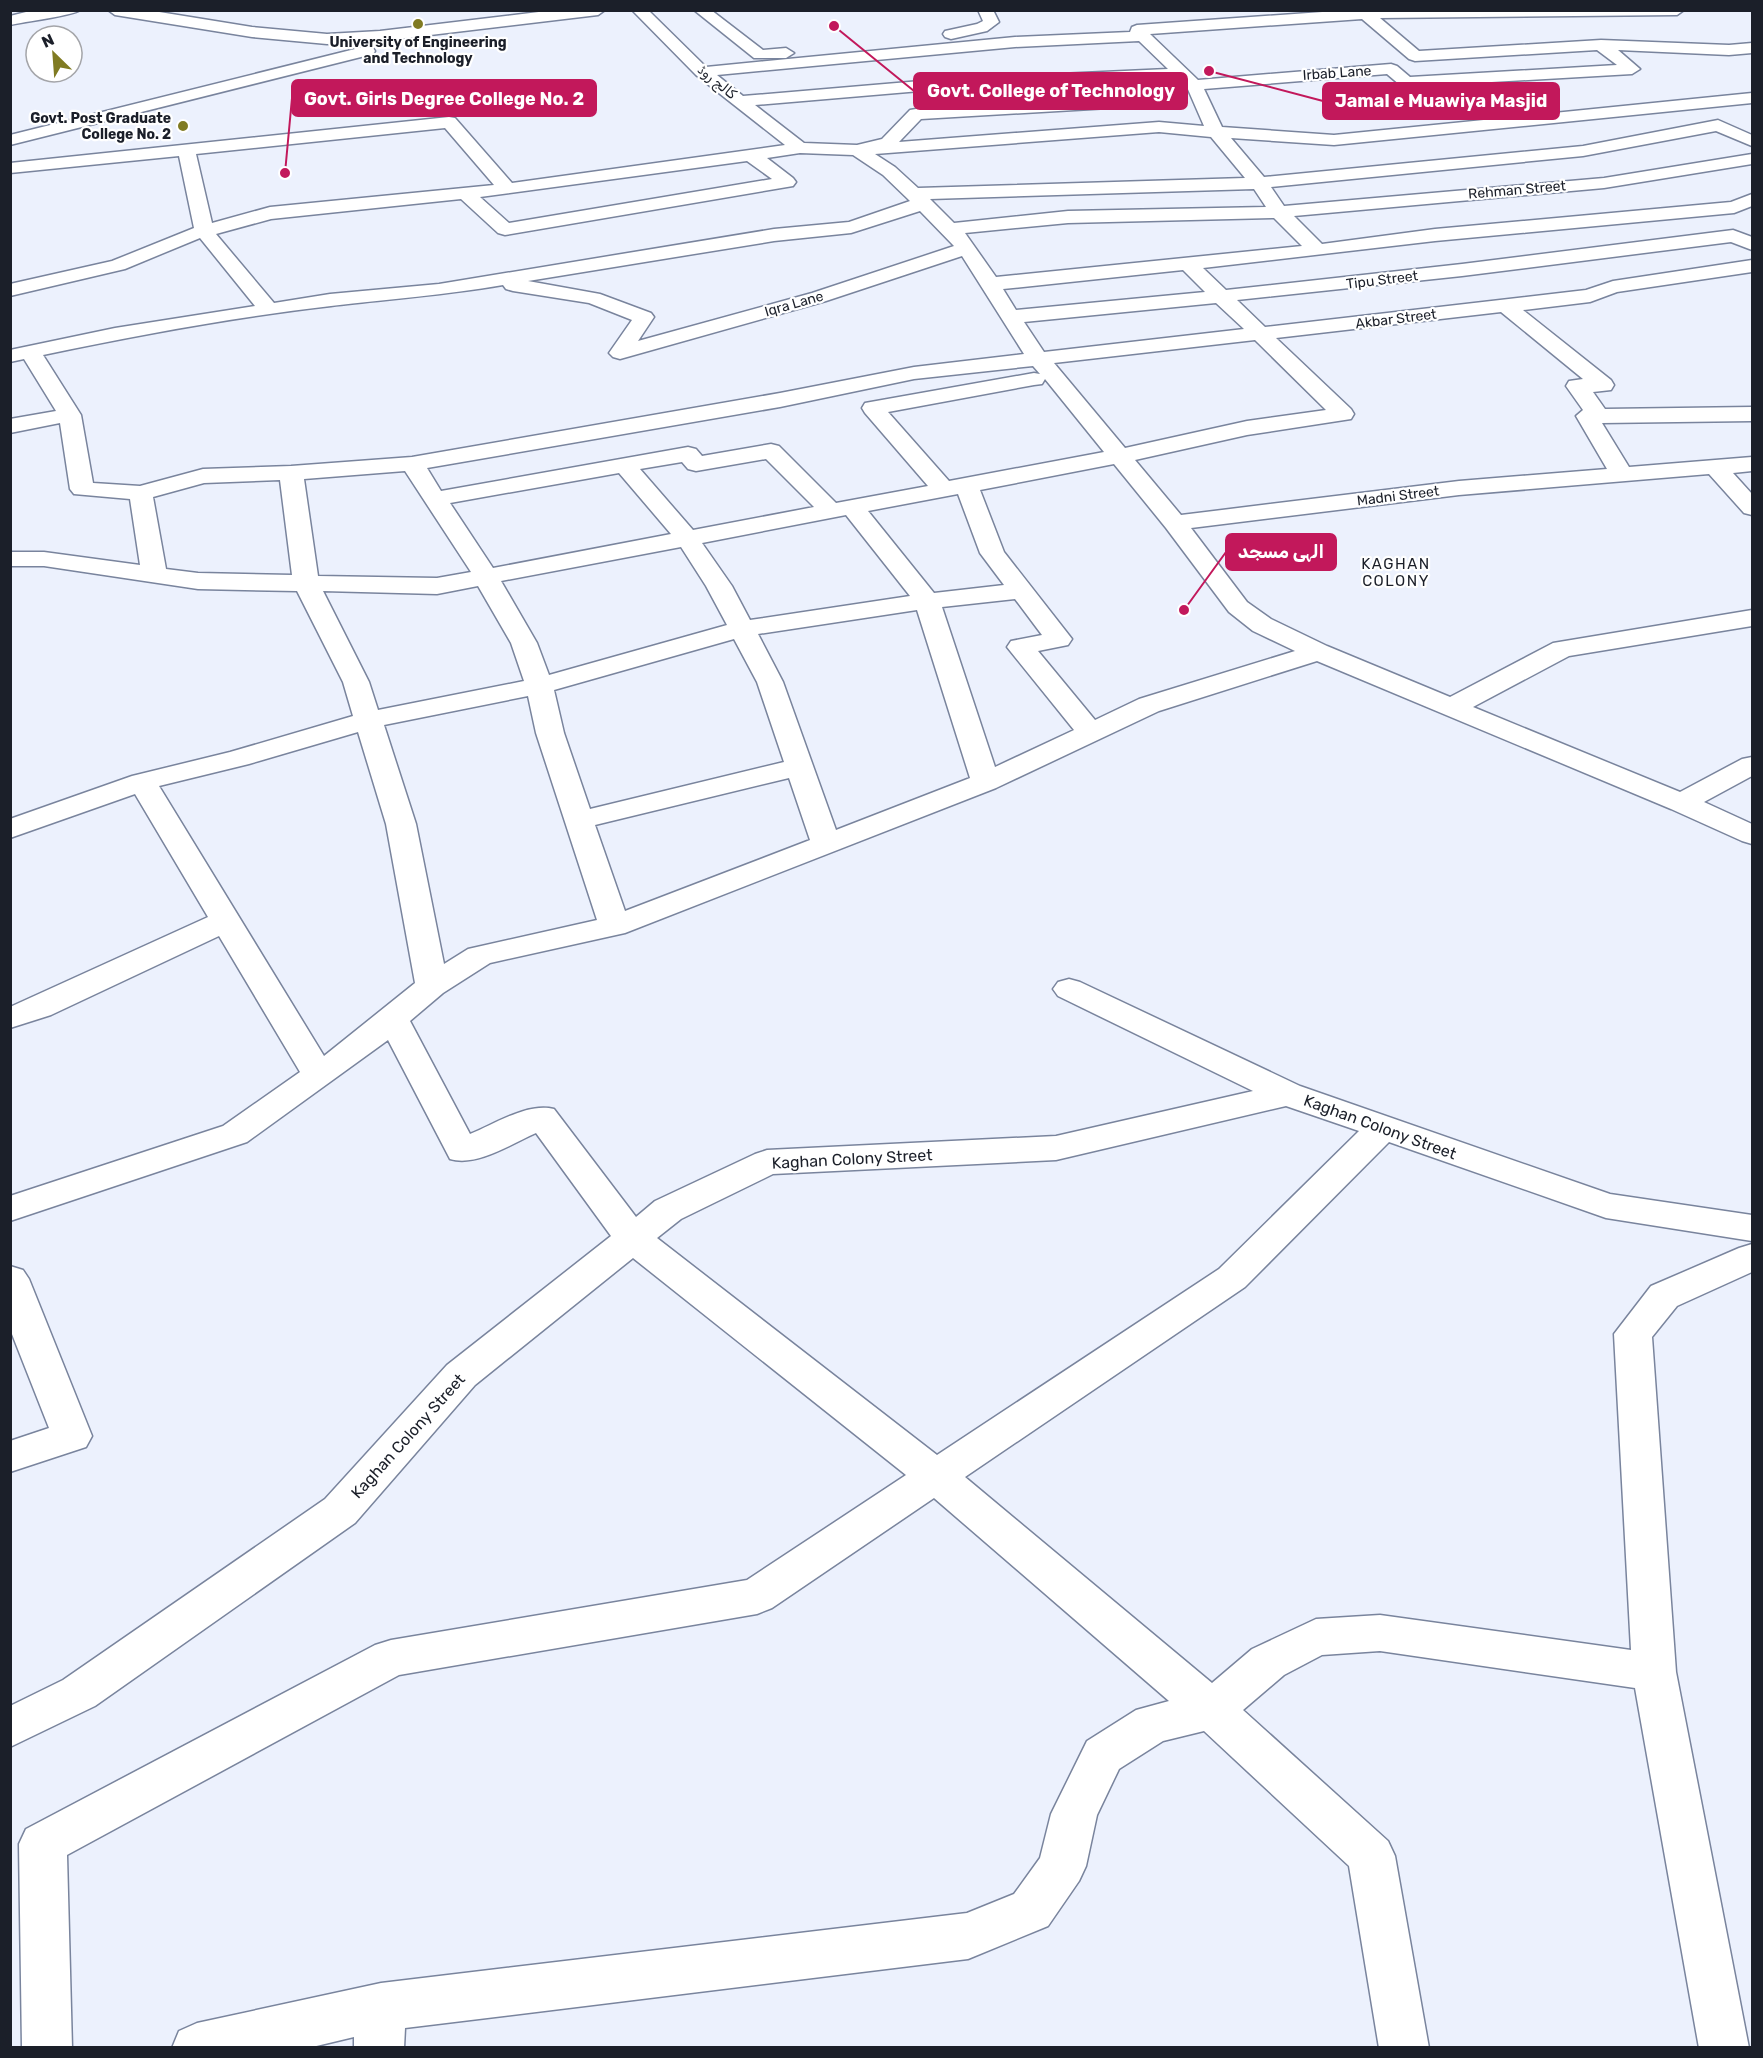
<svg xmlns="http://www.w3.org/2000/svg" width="1763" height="2058" viewBox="0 0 1763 2058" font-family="Rubik,'Noto Naskh Arabic',sans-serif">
<rect width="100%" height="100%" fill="#ecf1fd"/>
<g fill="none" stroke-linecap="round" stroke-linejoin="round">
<defs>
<g id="minor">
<path d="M34 10H80C76 15 23 22 10 25V16Z"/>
<path d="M108 10H147L252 27 327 34 380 31 555 10H605L598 15 380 41 327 44 252 37 115 15Z"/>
<path d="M632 10H648L706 67 1015 37 1130 32 1132 27 1137 25 1350 10H1684L1677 15 1380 18 1419 51 1601 40 1729 45 1752 43V53L1729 55 1618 50 1640 69 1632 74 1406 87 1400 85 1387 74 1204 89 1222 127 1334 135 1752 93V103L1334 145 1231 138 1264 177 1583 146 1718 120 1752 135V146L1716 131 1583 156 1271 187 1284 206 1604 178 1752 154V164L1604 188 1294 216 1322 244 1435 229 1731 202 1752 194V206L1734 213 1435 241 1203 268 1226 290 1462 264 1733 230 1752 237V250L1731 242 1462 276 1237 300 1265 327 1586 290 1613 281 1752 260V272L1617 292 1590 302 1523 310 1611 380 1614 385 1611 390 1593 392 1605 409 1752 407V421L1602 423 1629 467 1752 457V471L1733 473 1752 494V515L1744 513 1709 474 1459 495 1191 528 1247 602 1271 619 1327 646 1450 697 1553 643 1752 610V626L1569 656 1473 707 1680 792 1742 759 1752 757V776L1704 802 1752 824V844L1742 841 1671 809 1317 661 1159 711 996 788 625 933 490 963 443 993 410 1021 470 1134C495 1124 528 1102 554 1109L636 1217 655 1201 755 1154 767 1150 1056 1136 1253 1091 1058 996 1053 989 1058 982 1069 979 1080 982 1300 1086 1610 1194 1752 1215V1241L1606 1218 1389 1142 1245 1287 965 1477 1212 1683 1252 1649 1316 1619 1380 1615 1631 1650 1614 1334 1651 1286 1739 1248 1752 1244V1272L1677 1306 1652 1337 1676 1672 1749 2048H1699L1635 1688 1380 1651 1322 1655 1284 1675 1243 1710 1388 1841 1395 1856 1429 2048H1379L1349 1866 1204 1731 1163 1741 1119 1769 1097 1815 1086 1866 1079 1881 1048 1926 968 1959 405 2028 404 2048H354V2037L308 2048H172L179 2031 197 2023 381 1983 967 1913 1014 1894 1040 1858 1051 1814 1087 1741 1136 1710 1169 1701 934 1498 772 1608 757 1614 399 1675 67 1855 72 2048H22L19 1844 26 1829 375 1645 391 1640 747 1580 906 1475 633 1258 475 1385 355 1523 95 1706 10 1747V1706L63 1680 325 1499 447 1365 611 1236 536 1133C511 1144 477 1167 450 1159L388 1040 247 1142 10 1221V1196L223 1126 300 1072 219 936 51 1015 10 1028V1007L208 917 135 794 10 838V819L132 776 230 752 353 716 343 682 297 591 198 589 44 566H10V552H44L140 565 130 499 74 494 70 489 60 423 10 433V419L56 411 24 359 10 362V350L115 328 255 306 200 238 125 269 10 296V284L112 261 194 228 179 156 10 173V163L449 117 455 118 512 183 785 145 696 75ZM1362 19 1409 59 1415 61 1597 50 1617 65 1410 77 1397 66 1391 64 1198 80 1150 34ZM1139 41 1168 69 932 80 743 96 717 75 1015 47ZM1177 78 1187 87 1204 126 1159 122 899 142 921 119 1126 107 1132 106 1134 102 1132 99 1166 96 1168 92 1160 87 1120 90 1114 91 1112 95 1113 98 916 109 910 110 882 139 857 145 804 143 755 105 932 90ZM445 128 494 185 270 207 212 223 196 154ZM1159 132 1211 137 1245 178 918 188 895 167 875 154ZM800 153 853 155 883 175 910 201 849 222 774 229 439 284 330 294 274 303 216 234 271 219 461 199 498 233 505 235 793 186 796 182 793 178 767 158ZM747 161 772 179 509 223 480 197ZM1254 189 1266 207 1068 211 954 223 930 199ZM920 211 954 246 812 293 638 341 654 317 651 313 600 294 528 281 774 241 851 233ZM1274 218 1302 246 996 277 965 233 1068 223ZM962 256 1024 354 914 367 780 393 412 457 291 466 203 469 140 486 93 483 81 415 43 355C138 335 235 317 331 306 389 299 446 295 503 285L506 289 513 291 589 303 632 320 609 353 613 357 620 359 826 301ZM1183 270 1205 292 1016 310 1003 289ZM1216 303 1244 329 1044 352 1024 322ZM1501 312 1583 379 1569 381 1566 386 1583 410 1576 416 1607 469 1459 481 1181 515 1135 460 1247 435 1351 419 1354 414 1351 409 1276 338ZM1255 340 1326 410 1247 421 1125 448 1054 363ZM1033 366 1040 374 1034 373 865 403 862 408 865 413 928 486 836 503 779 446 771 444 702 456 696 449 688 447 441 491 427 468 780 407 914 379ZM1045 379 1104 452 949 481 888 412 1034 385 1042 384ZM766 459 814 507 693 530 640 469 682 462 688 469 696 471ZM1114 464 1166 528 1229 612 1253 631 1295 651 1139 699 1095 720 1038 651 1068 645 1072 639 1004 552 980 490ZM405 471 471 572 437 578 318 576 304 479ZM619 473 671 534 493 568 450 503ZM280 480 292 575 198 573 166 569 153 497 204 483ZM958 494 980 553 1004 585 934 593 868 511ZM846 515 910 596 750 620 732 586 702 543ZM681 547 706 586 727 625 549 675 537 643 501 581ZM478 586 511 643 524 681 378 710 369 682 323 591 437 594ZM1015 599 1042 635 1011 641 1007 647 1074 730 995 767 942 607ZM917 610 970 778 836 830 783 682 758 634ZM734 639 757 682 784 762 590 809 564 733 554 690ZM528 696 536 733 597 920 468 949 444 964 416 824 384 725ZM358 732 386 824 415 983 324 1056 159 786 249 764ZM789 778 810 840 625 911 595 825ZM1286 1106 1359 1131 1219 1269 937 1455 657 1238 681 1219 773 1174 1056 1160Z"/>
<path d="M694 10H711L763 50 786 48 794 53 786 58H754Z"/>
<path d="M978 10H993L999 22 987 31 951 39 945 37 943 34 945 31 977 24 983 21Z"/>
<path d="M367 46 373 48 375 51 373 54 10 145V135Z"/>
<path d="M10 1266 23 1270 29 1279 92 1436 86 1447 10 1472V1441L49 1428 10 1329Z"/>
</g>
</defs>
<use href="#minor" stroke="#79849d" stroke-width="3"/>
<use href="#minor" fill="#fff" fill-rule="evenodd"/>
</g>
<g fill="#807b22" stroke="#fff" stroke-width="2">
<circle cx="418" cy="24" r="6"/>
<circle cx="183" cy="126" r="6"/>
</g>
<g text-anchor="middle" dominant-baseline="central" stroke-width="4.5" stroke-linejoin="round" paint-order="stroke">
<g font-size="14" font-weight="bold" fill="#1b1f29" stroke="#fff">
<text x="418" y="42">University of Engineering<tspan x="418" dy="16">and Technology</tspan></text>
<text x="171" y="118" text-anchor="end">Govt. Post Graduate<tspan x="171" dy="16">College No. 2</tspan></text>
</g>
<g font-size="14" fill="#1b1f29" stroke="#fff">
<text transform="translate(1337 73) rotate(-4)">Irbab Lane</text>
<text transform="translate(717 82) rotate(39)">کالج روڈ</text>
<text transform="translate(1517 190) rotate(-5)">Rehman Street</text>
<text transform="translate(1382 280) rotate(-7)">Tipu Street</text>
<text transform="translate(794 304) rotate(-16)">Iqra Lane</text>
<text transform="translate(1396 319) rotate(-7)">Akbar Street</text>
<text transform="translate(1398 496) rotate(-7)">Madni Street</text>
</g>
<g font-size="15" letter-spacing="1.5" fill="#1b1f29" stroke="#fff">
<text x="1396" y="564">KAGHAN<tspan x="1396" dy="17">COLONY</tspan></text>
</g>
<g font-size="16" fill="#1b1f29" stroke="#fff">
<text transform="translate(1380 1127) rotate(20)">Kaghan Colony Street</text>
<text transform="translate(852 1159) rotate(-3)">Kaghan Colony Street</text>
<text transform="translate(408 1436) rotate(-48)">Kaghan Colony Street</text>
</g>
</g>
<path fill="none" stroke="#c2185b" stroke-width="2" d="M834 26L914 91M285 173L292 98M1209 71L1323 101M1184 610L1226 552"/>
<g fill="#c2185b" stroke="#fff" stroke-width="2">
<circle cx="834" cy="26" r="6"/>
<circle cx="285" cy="173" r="6"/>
<circle cx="1209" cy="71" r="6"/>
<circle cx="1184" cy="610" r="6"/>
</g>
<g fill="#c2185b" stroke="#c2185b" stroke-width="2">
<rect x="914" y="73" width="273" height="36" rx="6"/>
<rect x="292" y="80" width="304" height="36" rx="6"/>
<rect x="1323" y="83" width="236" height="36" rx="6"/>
<rect x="1226" y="534" width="110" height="36" rx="6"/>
</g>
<g font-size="18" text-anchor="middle" font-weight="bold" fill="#fff">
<text x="1051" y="97">Govt. College of Technology</text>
<text x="444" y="105">Govt. Girls Degree College No. 2</text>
<text x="1441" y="107">Jamal e Muawiya Masjid</text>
<text x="1281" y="558">الہی مسجد</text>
</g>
<rect width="1763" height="2058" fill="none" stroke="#1b1f29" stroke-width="24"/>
<g transform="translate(54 54) rotate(335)"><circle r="28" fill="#ffffff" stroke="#a4a5a9" stroke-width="1.5"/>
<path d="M0-4.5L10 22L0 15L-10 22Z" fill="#807b22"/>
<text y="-9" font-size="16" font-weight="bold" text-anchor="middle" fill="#1b1f29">N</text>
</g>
</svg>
